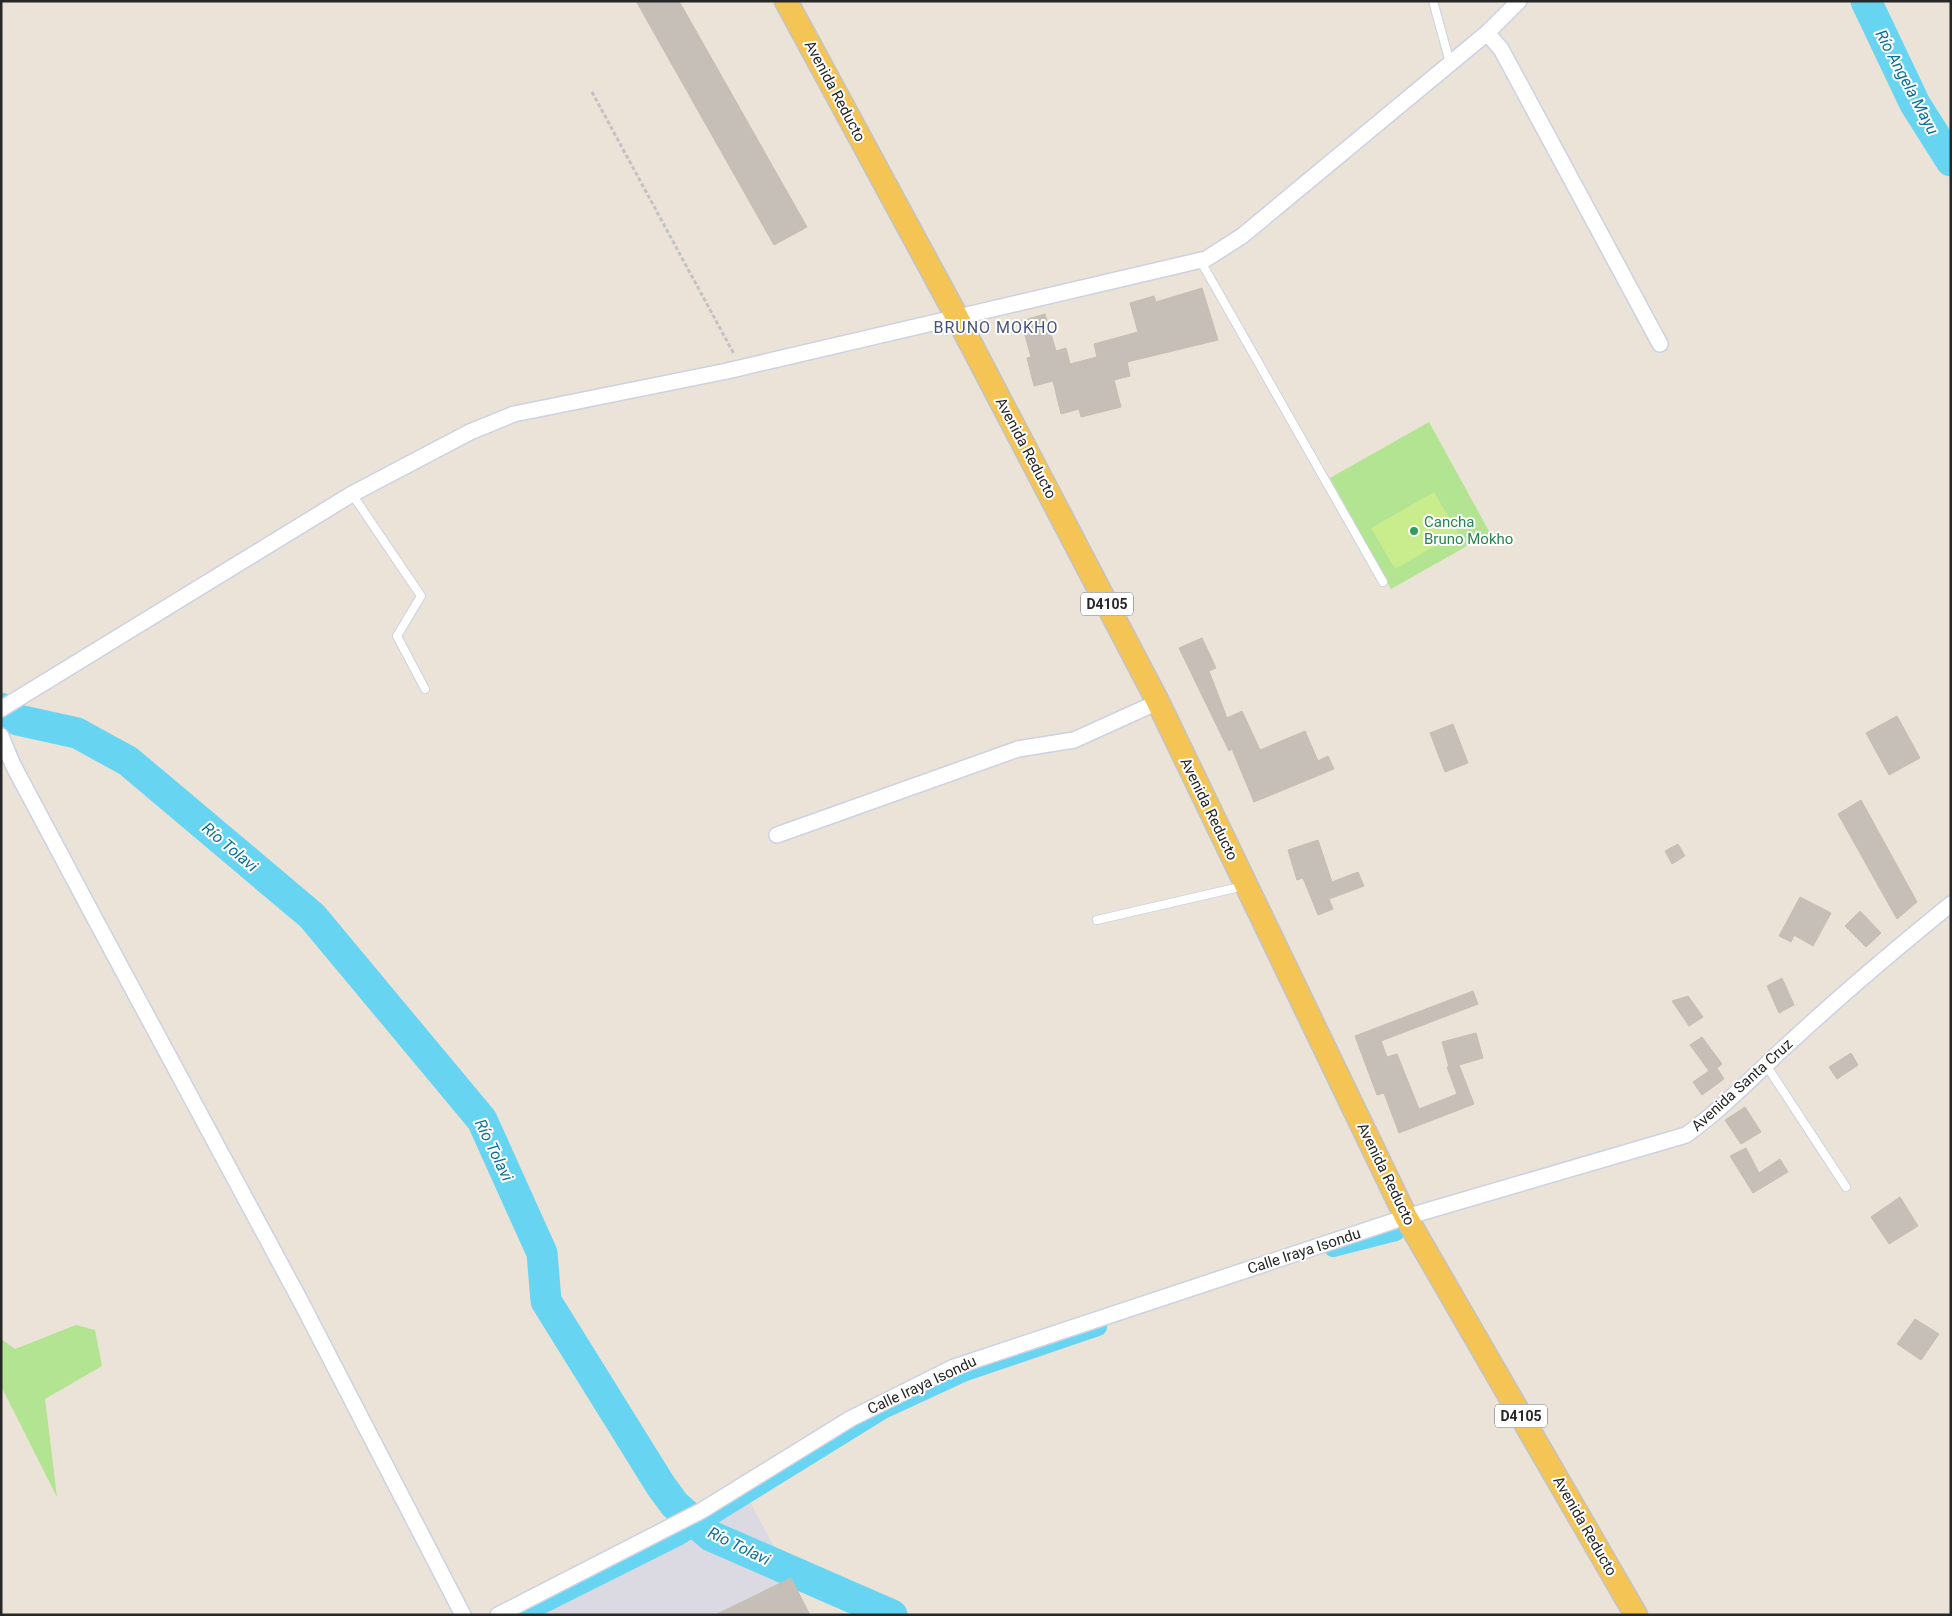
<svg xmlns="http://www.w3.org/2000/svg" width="1952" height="1616" viewBox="0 0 1952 1616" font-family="Roboto,sans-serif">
<rect width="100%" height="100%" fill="#ebe2d8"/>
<path fill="#dbd9e2" d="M749 1500 810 1615H541L678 1543Z"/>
<g fill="#b3e492">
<path d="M1429 422 1490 533 1391 589 1330 478Z"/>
<path d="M76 1325 95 1330 102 1366 45 1399 57 1497 1 1386V1339L15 1349Z"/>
</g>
<path fill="#c9ec8d" d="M1434 492 1458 533 1395 569 1371 528Z"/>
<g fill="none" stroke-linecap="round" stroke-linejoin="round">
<g stroke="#67d5f1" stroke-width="18">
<path d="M1333 1248 1396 1232"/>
<path d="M522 1615 678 1537 883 1410 963 1373 1098 1327"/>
</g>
<g stroke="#67d5f1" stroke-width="31">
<path d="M1866 1 1915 104 1951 161"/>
<path d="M1 708 18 720 77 733 128 761 312 916 482 1120 542 1253 546 1301 661 1486 675 1505 711 1536 892 1615"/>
</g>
</g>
<g fill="#c6bfb8" stroke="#c6beb2">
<path d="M636 1H679L807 227 774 245Z"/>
<path d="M1202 288 1218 340 1127 362 1130 376 1114 380 1121 407 1081 417 1079 409 1061 414 1053 381 1034 386 1027 358 1031 357 1021 321 1045 314 1056 351 1066 348 1070 364 1097 357 1094 344 1138 332 1130 303 1154 296 1156 302Z"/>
<path d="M1202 638 1216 668 1209 671 1227 718 1242 711 1260 750 1305 731 1318 761 1328 756 1334 769 1254 802 1232 749 1229 751 1179 648Z"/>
<path d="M1897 716 1920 758 1889 775 1866 733Z"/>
<path d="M1453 724 1468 763 1445 772 1430 733Z"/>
<path d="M1861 800 1917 902 1897 919 1838 814Z"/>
<path d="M1318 840 1332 882 1358 872 1364 886 1329 899 1333 909 1318 915 1303 878 1297 880 1288 850Z"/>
<path d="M1678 844 1685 856 1672 864 1665 851Z"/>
<path d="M1800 897 1831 913 1813 946 1794 935 1791 942 1779 936Z"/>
<path d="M1860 911 1881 933 1866 947 1845 926Z"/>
<path d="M1782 978 1794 1005 1779 1013 1767 986Z"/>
<path d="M1473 991 1478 1004 1381 1041 1387 1057 1397 1054 1419 1109 1457 1094 1447 1067H1449L1442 1042 1476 1033 1483 1058 1459 1065 1474 1104 1399 1133 1384 1093 1377 1095 1355 1036Z"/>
<path d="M1688 996 1703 1017 1689 1026 1672 1001Z"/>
<path d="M1702 1037 1722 1064 1717 1068 1724 1079 1702 1095 1693 1082 1709 1071 1690 1045Z"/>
<path d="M1851 1053 1858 1065 1837 1079 1829 1067Z"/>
<path d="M1745 1107 1761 1132 1741 1144 1725 1120Z"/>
<path d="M1746 1148 1759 1173 1780 1159 1788 1172 1753 1193 1730 1156Z"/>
<path d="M1900 1197 1918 1226 1889 1244 1871 1217Z"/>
<path d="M1915 1319 1939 1334 1921 1360 1897 1344Z"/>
<path d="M791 1578 810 1615H715Z"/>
</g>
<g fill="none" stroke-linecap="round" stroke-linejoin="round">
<defs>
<g id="lane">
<path d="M1433 1 1450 63"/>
<path d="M1200 260 1383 582"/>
<path d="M352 494 421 596 397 636 425 689"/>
<path d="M1097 920 1244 886"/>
<path d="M1766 1065 1846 1187"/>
</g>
<g id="street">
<path d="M1487 33 1501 49 1660 344"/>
<path d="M1 709 352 494 470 432 514 414 727 371 1206 259 1242 236 1487 33 1519 1"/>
<path d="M1 736 13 765 95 919 301 1302 463 1615"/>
<path d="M777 835 1018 749 1074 740 1158 702"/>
<path d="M498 1615 701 1511 850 1419 954 1367 1406 1217 1686 1135C1726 1106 1760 1069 1797 1036 1847 990 1898 947 1951 904"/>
</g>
<path id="primary" d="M786 1 950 304 1158 702 1406 1217 1636 1615"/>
</defs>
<use href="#lane" stroke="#cdd2e1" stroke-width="10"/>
<use href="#street" stroke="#cdd2e1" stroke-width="18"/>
<use href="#primary" stroke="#c3c3c3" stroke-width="25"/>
<path stroke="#c3c3c3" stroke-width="3" stroke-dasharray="4 2.5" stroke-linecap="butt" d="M592 92 734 354"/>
<use href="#lane" stroke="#fff" stroke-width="8"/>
<use href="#street" stroke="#fff" stroke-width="15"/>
<use href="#primary" stroke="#f4c554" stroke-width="22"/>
</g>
<circle fill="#2e9e5b" stroke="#fff" stroke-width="2" cx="1414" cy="531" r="5"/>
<g text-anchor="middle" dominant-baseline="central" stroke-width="4" stroke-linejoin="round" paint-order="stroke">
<g fill="#fff" stroke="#686868" stroke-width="1">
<rect x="1081" y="592.5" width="52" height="23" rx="4"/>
<rect x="1495" y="1404.5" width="52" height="23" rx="4"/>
</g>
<g font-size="14" font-weight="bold" fill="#272727">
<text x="1107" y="604">D4105</text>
<text x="1521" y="1416">D4105</text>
</g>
<g font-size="15" fill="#272727" stroke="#fff">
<text transform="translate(835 91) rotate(62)">Avenida Reducto</text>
<text transform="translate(1026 448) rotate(62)">Avenida Reducto</text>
<text transform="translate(1209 809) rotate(64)">Avenida Reducto</text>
<text transform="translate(1742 1085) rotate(-42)">Avenida Santa Cruz</text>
<text transform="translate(1386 1174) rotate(64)">Avenida Reducto</text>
<text transform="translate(1304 1251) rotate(-18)">Calle Iraya Isondu</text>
<text transform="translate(922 1385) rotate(-25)">Calle Iraya Isondu</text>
<text transform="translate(1585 1526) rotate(60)">Avenida Reducto</text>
</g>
<g font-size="15" fill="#27864d" stroke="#fff" text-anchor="start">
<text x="1424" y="522">Cancha<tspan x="1424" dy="17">Bruno Mokho</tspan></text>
</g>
<g font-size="16" font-style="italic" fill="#097099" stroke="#fff">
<text transform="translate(1907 82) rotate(62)">Río Angela Mayu</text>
<text transform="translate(230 847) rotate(40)">Río Tolavi</text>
<text transform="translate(494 1150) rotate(64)">Río Tolavi</text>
<text transform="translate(739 1546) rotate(26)">Río Tolavi</text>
</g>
<g font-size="16" letter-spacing="1" fill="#475379" stroke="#fff">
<text x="996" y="327">BRUNO MOKHO</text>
</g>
</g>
<rect width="1952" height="1616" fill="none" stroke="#272727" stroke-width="5"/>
</svg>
